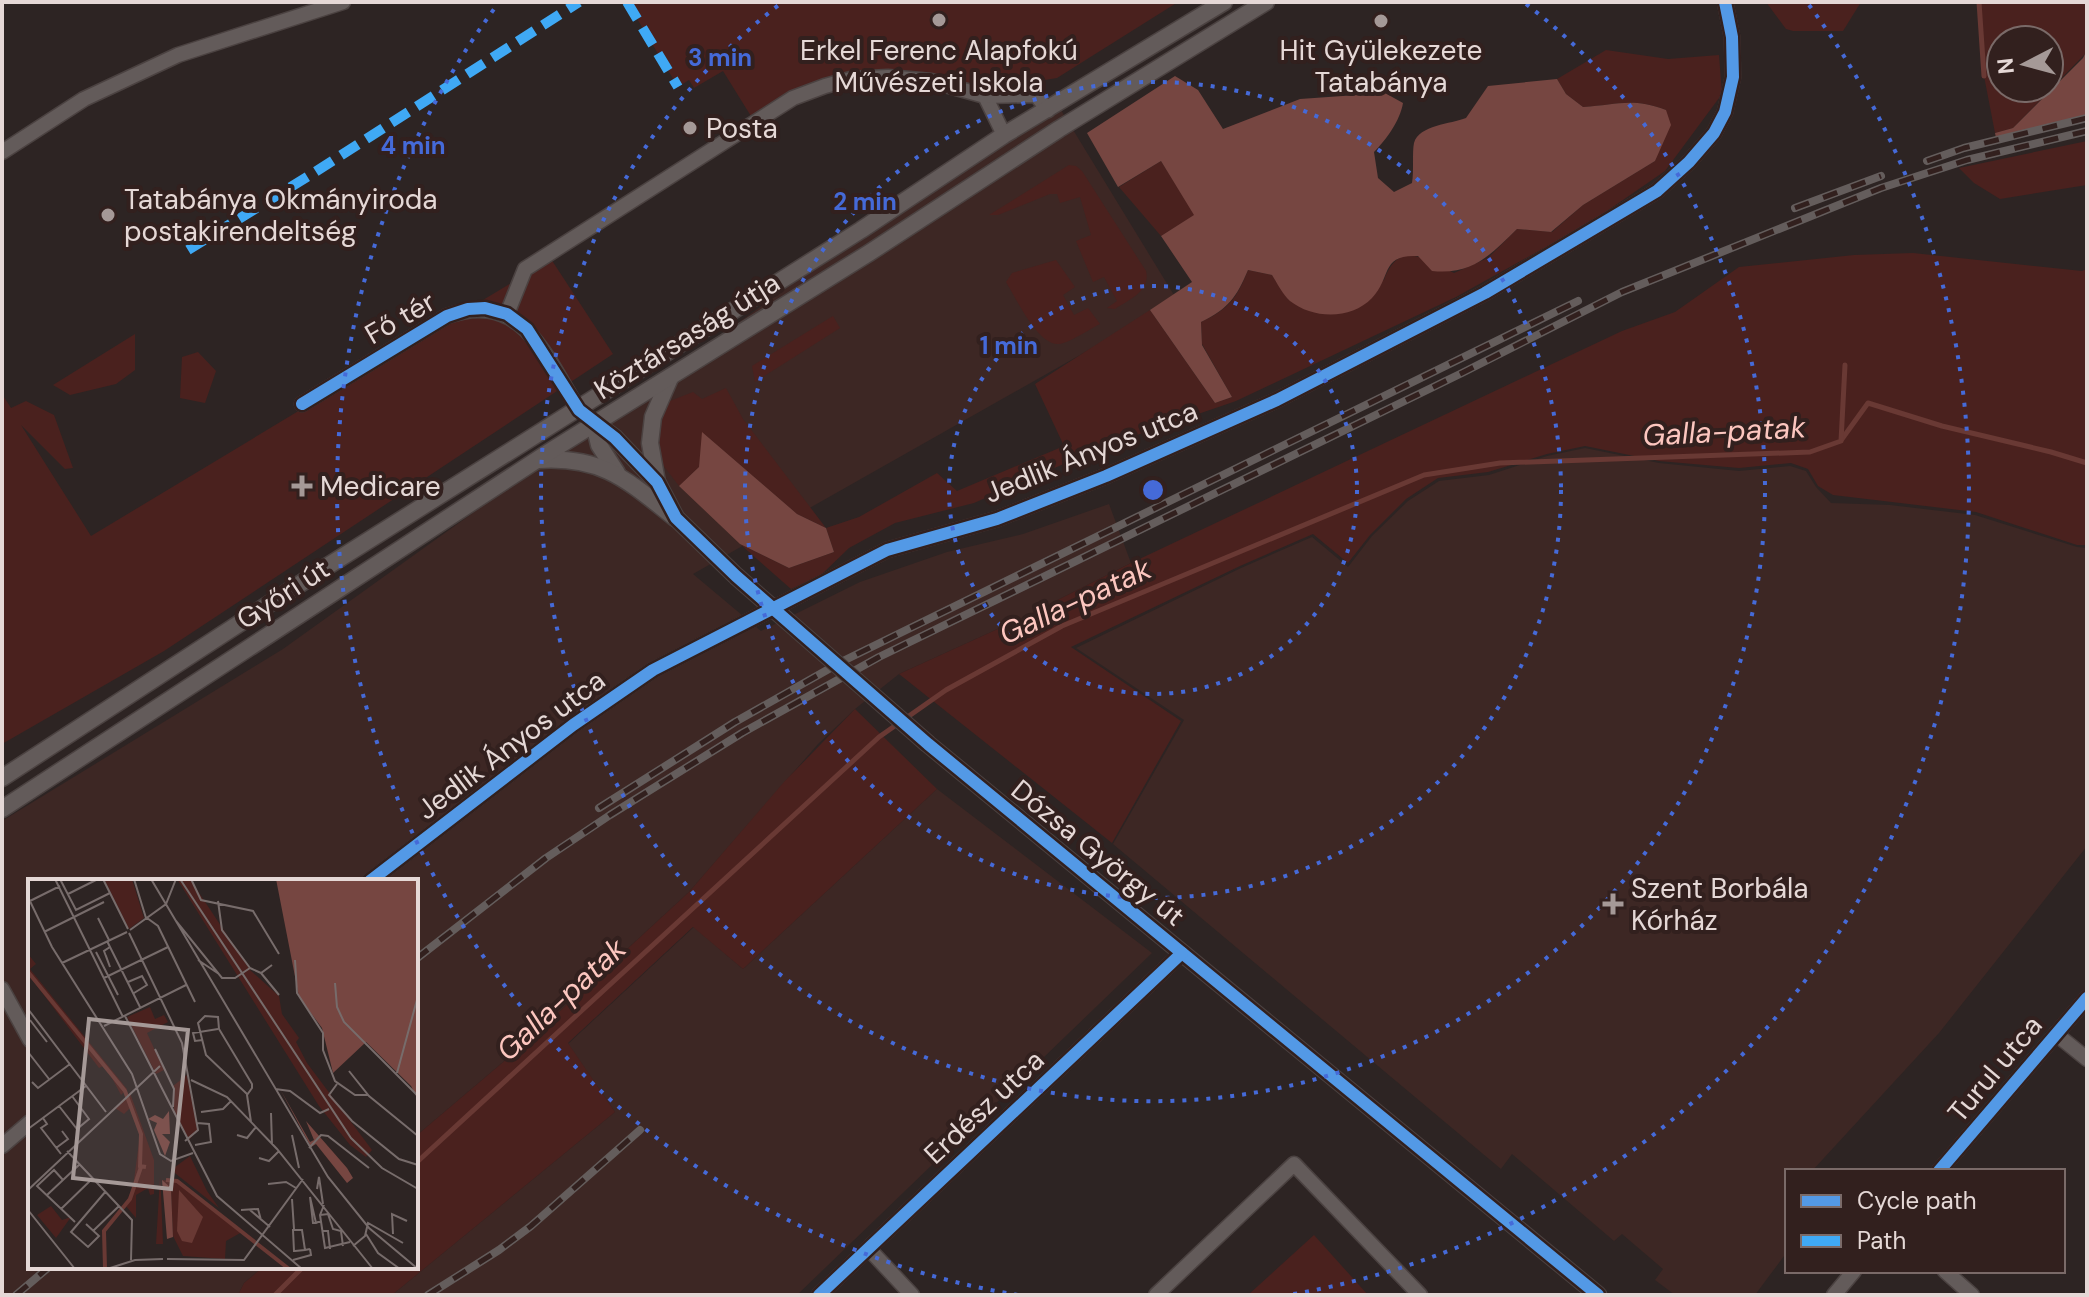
<svg xmlns="http://www.w3.org/2000/svg" width="2089" height="1297" viewBox="0 0 2089 1297" font-family="'DM Sans',sans-serif">
<rect width="100%" height="100%" fill="#2d2423"/>
<g fill="#3d2724">
<path d="M1053 97 1177 300 693 574 761 631 860 582 947 552 1023 534 1109 504 1131 563 1022 618 899 674 855 709 818 744 689 892 521 1047 416 1136V881H30V1267H263L244 1283 238 1295H2V821L283 649Z"/>
<path d="M1585 448 1659 463 1739 471 1790 466 1806 471 1816 487 1831 503 1890 505 1975 515 2077 547 2087 548V846L1939 1033 1812 1171H1787V1252L1755 1295H1675L1655 1280 1663 1269 1622 1234 1614 1241 1512 1154 1501 1169 1113 844 1184 720 1076 648 1241 568 1312 537 1348 567 1372 536 1408 501 1439 481 1489 475 1547 456Z"/>
<path d="M937 789 1152 953 797 1295H392L615 1112 568 1044 694 927 743 969Z"/>
</g>
<g fill="#4a211e" fill-rule="evenodd">
<path d="M627 2H1178L1057 78 1045 80 1016 78 1008 94 931 81 851 79 754 121 723 71 694 88 689 80 678 87Z"/>
<path d="M1766 2H1861L1843 31H1793L1786 29Z"/>
<path d="M1979 2H2087L2085 54 2013 128 1995 133 1984 76ZM2001 40H2049V88H2001Z"/>
<path d="M1606 50 1668 59 1719 55 1722 94 1665 171 1591 222 1456 297 1236 401 1105 446 974 503 895 523 849 548 821 575 791 589 740 544 789 568 834 552 826 528 797 514 703 433 699 467 679 486 663 465 659 443 660 414 670 401 693 392 702 399 726 388 743 419 826 528 859 517 937 473 957 491 1064 446 1035 384 1150 310 1215 403 1232 397 1202 344 1201 322C1229 309 1237 298 1248 270L1272 275 1289 300 1384 280C1399 239 1425 259 1454 273L1488 258 1517 229 1552 232 1583 205 1655 161 1666 110C1631 97 1617 105 1583 107L1566 94 1557 79Z"/>
<path d="M2087 141V185L2000 199 1974 183 1959 168Z"/>
<path d="M1161 161 1195 215 1161 236 1119 187Z"/>
<path d="M1069 165 1076 166 1082 171 1146 271C1151 291 1129 300 1115 309L1107 308 1117 301 1104 277 1093 282 1076 241 1091 235 1080 197 1060 203 1057 194H1050L998 215H989Z"/>
<path d="M1913 253 2082 271 2087 269V545H2077L1976 512 1833 495 1818 486 1808 469 1791 463 1739 468 1659 461 1585 446 1547 454 1488 472 1438 478 1406 499 1370 535 1348 563 1313 534 1240 566 1071 647 1181 721 1112 843 899 674 1022 618 1131 563 1622 331 1675 312 1739 267 1854 255Z"/>
<path d="M551 259 613 354 164 651 2 744V394L11 408 26 401 54 415 73 468 65 469 21 425 91 536Z"/>
<path d="M1056 260 1075 287 1063 295 1074 315 1088 308 1100 324C1090 329 1069 343 1059 344 1038 346 1016 298 1006 282L1012 273Z"/>
<path d="M833 316 840 328 755 382 752 366Z"/>
<path d="M135 334V370L116 384 70 395 53 385Z"/>
<path d="M198 352 216 371 205 403 180 398 182 357Z"/>
<path d="M855 709 937 789 743 969 693 927 568 1043 615 1112 392 1295H238L244 1283 263 1267H416V1136L521 1047 689 892 784 782Z"/>
<path d="M1314 1235 1368 1295H1248Z"/>
</g>
<g fill="#764641">
<path d="M2087 50V115L1996 138 1995 133 2013 128 2083 58Z"/>
<path d="M1175 76 1198 90 1223 129 1300 99 1385 93 1403 103C1400 121 1386 140 1374 152L1378 178 1394 192 1412 183C1414 171 1412 152 1414 143 1419 125 1451 124 1466 118L1488 86 1557 79 1566 94 1583 107C1617 105 1631 97 1666 110L1671 125 1655 161 1583 205 1551 232 1517 229C1489 256 1473 275 1432 271L1418 256C1380 254 1392 277 1372 298 1351 320 1313 319 1290 301 1283 295 1277 283 1272 275L1248 270C1236 298 1229 308 1201 322L1202 345 1232 397 1215 403 1150 310 1192 282 1161 236 1194 215 1161 161 1118 187 1087 133Z"/>
<path d="M702 432 797 514 826 528 834 552 789 568 740 544 679 486 699 467Z"/>
</g>
<g fill="none" stroke-linecap="round" stroke-linejoin="round">
<g stroke="#693934" stroke-width="5">
<path d="M1979 2 1984 76"/>
<path d="M1842 439 1868 403 1942 426 2051 452 2087 463"/>
<path d="M416 1163 879 737 946 690 1062 626 1424 475 1500 463 1810 452 1841 441 1845 365"/>
<path d="M275 1295 303 1267"/>
</g>
<defs>
<g id="minor">
<path d="M985 96 1004 135"/>
<path d="M2 152 84 99 178 55 343 2"/>
<path d="M507 314 525 269 793 98 825 86 851 79 888 77 931 81 985 96 1036 95 1048 110"/>
<path d="M302 404 447 316C523 289 545 357 579 410"/>
<path d="M370 881 573 725 653 670 887 550 997 519 1106 476 1277 400 1485 293 1657 191 1689 162 1714 133 1725 112 1733 77 1732 37 1725 2"/>
<path d="M2 989 30 1040"/>
<path d="M2056 1034 2087 1059"/>
<path d="M2 1146 30 1122"/>
<path d="M1939 1171 2087 998"/>
<path d="M869 1249 912 1295"/>
<path d="M1945 1271 1972 1295"/>
<path d="M819 1295 1182 953"/>
<path d="M1156 1295 1294 1164 1420 1295"/>
<path d="M1834 1295 1854 1271"/>
</g>
<g id="tertiary">
<path d="M589 419 615 438 657 482 676 518 736 576"/>
<path d="M594 424 599 445 617 473"/>
<path d="M539 460C603 456 628 481 675 518"/>
<path d="M657 482 650 443 653 417 670 378"/>
<path d="M928 744 1598 1295"/>
<path d="M2 778 323 569 861 230 1004 135 1224 2"/>
<path d="M2 809 549 452 869 253 1059 129 1266 2"/>
</g>
</defs>
<use href="#minor" stroke="#4b4241" stroke-width="17"/>
<use href="#tertiary" stroke="#4b4241" stroke-width="19"/>
<use href="#minor" stroke="#635b5a" stroke-width="14"/>
<use href="#tertiary" stroke="#635b5a" stroke-width="16"/>
<defs>
<g id="rail">
<path d="M1927 161 1964 148 2087 118"/>
<path d="M1795 208 1881 176"/>
<path d="M599 808 735 722 843 661 1578 301"/>
<path d="M416 959 546 858 610 815 742 733 879 657 1462 373 1622 292 1881 188 1967 160 2087 131"/>
<path d="M16 1295 49 1267"/>
<path d="M428 1295 499 1250 531 1226 640 1130"/>
</g>
</defs>
<use href="#rail" stroke="#645d5c" stroke-width="8"/>
<use href="#rail" stroke="#32201e" stroke-width="5" stroke-dasharray="15" stroke-linecap="butt"/>
<defs>
<path id="tertiary-bridge" d="M736 576 928 744"/>
</defs>
<use href="#tertiary-bridge" stroke="#4b4241" stroke-width="19" stroke-linecap="butt"/>
<use href="#tertiary-bridge" stroke="#635b5a" stroke-width="16"/>
<g stroke="#3fa9f5" stroke-width="10" stroke-dasharray="20 10" stroke-linecap="butt">
<path d="M627 2 678 87"/>
<path d="M188 250 312 174 579 2"/>
</g>
<defs>
<g id="cycleway">
<path d="M302 404 447 316 468 309 485 308 507 314 527 329 579 410 615 438 657 482 676 518 736 576 928 744 1598 1295"/>
<path d="M370 881 573 725 653 670 887 550 997 519 1106 476 1277 400 1485 293 1657 191 1689 162 1714 133 1725 112 1733 77 1732 37 1725 2"/>
<path d="M1939 1171 2087 998"/>
<path d="M819 1295 1182 953"/>
</g>
</defs>
<use href="#cycleway" stroke="#32201e" stroke-width="17"/>
<use href="#cycleway" stroke="#5399e6" stroke-width="12"/>
</g>
<g fill="none" stroke="#456ad8" stroke-width="4" stroke-dasharray="4 8">
<circle cx="1153" cy="490" r="204"/>
<circle cx="1153" cy="490" r="408"/>
<path d="M1526 4A612 612 0 1 1 780 4"/>
<path d="M1018 1295A816 816 0 0 1 497 5M1809 5A816 816 0 0 1 1288 1295"/>
</g>
<g fill="#a59997" stroke="#32201e" stroke-width="3">
<circle cx="939" cy="20" r="8"/>
<circle cx="1381" cy="21" r="8"/>
<circle cx="690" cy="128" r="8"/>
<circle cx="108" cy="215" r="8"/>
<path d="M298 474h8v8h8v8h-8v8h-8v-8h-8v-8h8z"/>
<path d="M1609 892h8v8h8v8h-8v8h-8v-8h-8v-8h8z"/>
</g>
<g text-anchor="middle" dominant-baseline="central" stroke-width="8" stroke-linejoin="round" paint-order="stroke">
<g font-size="28" fill="#e5d8d6" stroke="#32201e" text-anchor="start">
<text x="939" y="50" text-anchor="middle">Erkel Ferenc Alapfokú<tspan x="939" dy="32">Művészeti Iskola</tspan></text>
<text x="1381" y="50" text-anchor="middle">Hit Gyülekezete<tspan x="1381" dy="32">Tatabánya</tspan></text>
<text x="706" y="128">Posta</text>
<text x="124" y="199">Tatabánya Okmányiroda<tspan x="124" dy="32">postakirendeltség</tspan></text>
<text x="320" y="486">Medicare</text>
<text x="1631" y="888">Szent Borbála<tspan x="1631" dy="32">Kórház</tspan></text>
</g>
<g font-size="28" fill="#e5d8d6" stroke="#32201e">
<text transform="translate(400 318) rotate(-30)">Fő tér</text>
<text transform="translate(687 336) rotate(-32)">Köztársaság útja</text>
<text transform="translate(1091 452) rotate(-22)">Jedlik Ányos utca</text>
<text transform="translate(283 594) rotate(-33)">Győri út</text>
<text transform="translate(511 745) rotate(-37)">Jedlik Ányos utca</text>
<text transform="translate(1098 853) rotate(39)">Dózsa György út</text>
<text transform="translate(1995 1069) rotate(-50)">Turul utca</text>
<text transform="translate(984 1107) rotate(-43)">Erdész utca</text>
</g>
<g font-size="30" font-style="italic" fill="#fcc6bf" stroke="#32201e">
<text transform="translate(1724 431) rotate(-3)">Galla-patak</text>
<text transform="translate(1075 601) rotate(-25)">Galla-patak</text>
<text transform="translate(561 999) rotate(-43)">Galla-patak</text>
</g>
</g>
<g transform="translate(28 879)">
<rect width="390" height="390" fill="#2d2423"/>
<path d="M76 0H104L116 39 101 50ZM149 0H162L222 91 251 117 254 135 271 159 268 163 279 184 344 271 338 278 322 266 291 227ZM0 75 8 85 2 90 99 210 93 216 77 186 71 189 0 95ZM122 128 127 140 136 136 140 143 119 154 136 191 128 195 99 138ZM159 196 170 251 161 261 146 231 145 207ZM102 214 126 281V315L122 316 120 309 108 316V339L97 326 105 308 112 256 103 228 96 235 87 229ZM162 277 179 312 191 329 143 291ZM132 298 133 315 135 365H128ZM134 301 149 302 214 353 198 362 197 380 155 377 145 357 143 310ZM23 327 34 341 43 338 28 359 9 336Z" fill="#4a211e"/>
<path d="M248 0H390V221L383 207 338 163 305 194 294 149 271 118ZM252 210 282 263 286 261 278 242 319 289 325 299 319 304 288 265 283 268ZM141 232 142 255H134L142 263 137 277 126 251 129 244 120 240 127 236 135 240ZM134 301 143 309 145 358 139 360Z" fill="#764641"/>
<path d="M151 311 175 338 164 364 154 362 149 352Z" fill="#693934"/>
<path fill="none" stroke="#693934" stroke-width="4" d="M0 93 97 212 113 255 112 287 118 288M138 301 149 302 261 390M77 389 76 352 102 320 113 288"/>
<path fill="none" stroke="#776c6b" stroke-width="2" d="M27 0 95 138M32 0 48 31 82 14M75 0 100 50M106 0 118 39M123 0 300 298 341 349 390 390M152 0 323 259 354 289 390 310M163 0 173 21 225 32 251 75M40 15 70 0M0 18 24 68 104 195 132 275 143 282 165 274M2 22 32 7M190 22 194 51 222 89M70 39 81 61M119 39 130 47 167 123M148 42 194 99H207L222 89M102 51 138 25 148 0M16 53 76 23M101 54 154 164 170 251 157 262M79 62 112 128M68 73 90 116M78 77 82 88 76 72 82 68M170 81 191 95M267 81 269 114 295 154V171L307 202 327 216H340M34 84 99 53M222 89 233 94 244 86M233 94 251 116M76 99 140 68M100 103 114 97 119 106 106 114M307 104 309 128 316 143 390 217M0 130 78 233M97 137 189 317 274 390M2 141 19 163M76 147 158 106M175 161 167 162 165 154 190 150M127 170 146 210 145 228M0 173 21 200M321 192 341 217 390 257M369 194 390 117M163 201 199 218 249 270 345 390M4 203 10 209 42 185M309 205 301 216 324 242 371 280 390 286M247 210 262 212 292 234 301 230M219 215 178 176 170 144 177 137 190 138 191 150 224 205V209L219 216 223 243M31 227 49 250 61 240 44 217M173 233 195 230 203 222M243 234 244 266M15 239 19 245 13 249 33 275M0 250 58 207M209 256 219 259 228 248M264 256 271 289M167 266 183 263 181 245 169 244M28 269 40 260 34 252M281 269 293 256 300 257 341 289M39 272 104 341 103 381M231 279 241 282 251 272M35 301 26 291 9 307 47 343M240 305 258 303 268 309M289 310 291 298 295 325M0 311 132 187M19 316 52 285M264 320 266 350M296 326 292 336 297 369 322 363M33 330 65 299M0 331 47 390M213 331 230 330 233 341M222 331 242 348M292 336 300 335 305 350 313 352 315 367M288 344 282 318 285 344H288L290 343H293M58 345 71 357 60 368 43 353 78 312M65 352 91 327M294 352H300L302 370M338 355 350 374 372 390M365 355 364 335 379 342M325 367 337 357 340 344 375 364M277 371 274 351H265L266 372H267L277 371 282 370M139 380 216 381 275 300M265 381 283 376 282 370M79 390 107 381 135 380"/>
<path fill="#a59997" fill-opacity="0.15" stroke="#a59997" stroke-width="4" d="M61 140 160 151 143 310 45 299Z"/>
<rect width="390" height="390" fill="none" stroke="#e5d8d6" stroke-width="4"/>
</g>
<circle cx="1153" cy="490" r="12" fill="#456ad8" stroke="#32201e" stroke-width="4"/>
<g font-size="24" text-anchor="middle" font-weight="bold" fill="#456ad8" stroke="#32201e" stroke-width="8" stroke-linejoin="round" paint-order="stroke">
<text x="720" y="66">3 min</text>
<text x="413" y="154">4 min</text>
<text x="865" y="210">2 min</text>
<text x="1009" y="354">1 min</text>
</g>
<rect width="2089" height="1297" fill="none" stroke="#e5d8d6" stroke-width="8"/>
<rect x="1785" y="1169" width="280" height="104" fill="#32201e" stroke="#7a6a68" stroke-width="2"/>
<rect x="1801" y="1195" width="40" height="12" fill="#5399e6" stroke="#7a6a68" stroke-width="2"/>
<text x="1857" y="1209" font-size="24" fill="#e5d8d6">Cycle path</text>
<rect x="1801" y="1235" width="40" height="12" fill="#3fa9f5" stroke="#7a6a68" stroke-width="2"/>
<text x="1857" y="1249" font-size="24" fill="#e5d8d6">Path</text>
<g transform="translate(2025 64) rotate(264)"><circle r="38" fill="#32201e" stroke="#7a6a68" stroke-width="2"/>
<path d="M0-6L14 30L0 20L-14 30Z" fill="#a59997"/>
<text y="-12" font-size="22" font-weight="bold" text-anchor="middle" fill="#e5d8d6">N</text>
</g>
</svg>
